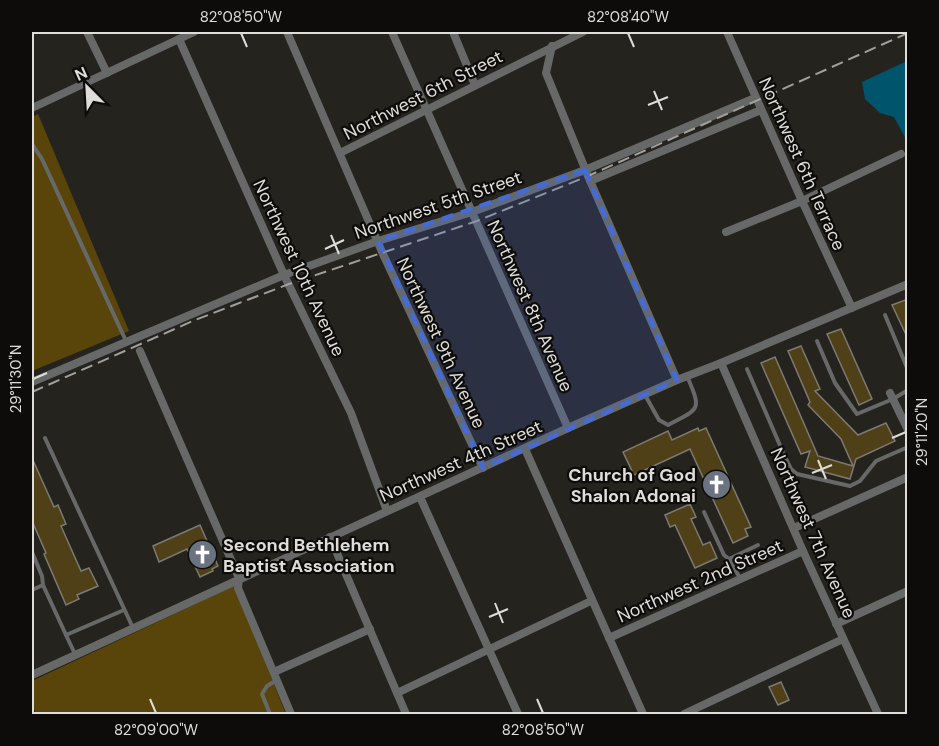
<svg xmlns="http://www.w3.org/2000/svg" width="939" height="746" viewBox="0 0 939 746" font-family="'DM Sans',sans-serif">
<rect width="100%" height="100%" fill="#25231e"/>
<g fill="#59450a">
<path d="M38 114 129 331 32 371V117Z"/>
<path d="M234 586 286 714H36L32 704V681Z"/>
</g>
<path fill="#00546c" d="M907 61V141L894 117 880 113 865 99 862 82Z"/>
<g fill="#4f4018" stroke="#7c7a74" stroke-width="1.5">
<path d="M908 299V339L892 305Z"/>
<path d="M841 329 872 399 859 405 827 334Z"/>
<path d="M801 346 820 389 815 391 858 435 886 423 895 441 856 459 850 479 805 467 810 451 801 454 761 363 775 357 818 456 853 466 841 439 808 405 810 402 788 351Z"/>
<path d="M698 428 699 431 706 428 751 527 745 529 748 536 733 543 690 449 634 475 623 452 668 431 672 440Z"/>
<path d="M32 458 54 507 58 505 66 524 61 526 81 571 89 568 98 586 77 595 79 599 66 605 44 554 46 553 32 521Z"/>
<path d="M690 504 696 517 691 519 703 545 710 542 717 558 695 568 675 525 670 527 665 515Z"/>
<path d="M200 525 218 566 212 569 213 571 200 577 187 549 159 562 153 546Z"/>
<path d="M781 682 789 700 778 705 769 687Z"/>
</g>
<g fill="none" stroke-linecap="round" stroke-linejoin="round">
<g stroke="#666968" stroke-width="4">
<path d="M32 144 42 159 126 341"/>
<path d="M885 315 908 370"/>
<path d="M817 341 835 383 857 414 893 399 908 390"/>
<path d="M747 369 785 457 791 469 797 474 850 486 860 481 876 461 908 447"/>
<path d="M645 395 659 420 668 425C700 408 702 411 687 376"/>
<path d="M45 438 133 628"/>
<path d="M704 512 724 555 729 559 740 578"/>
<path d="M32 552 42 576 43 585 66 635 124 610"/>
<path d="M729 559 758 545"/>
<path d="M32 590 43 585"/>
<path d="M66 635 75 654"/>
<path d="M270 714 262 694 267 686 277 680"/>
</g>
<g stroke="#666968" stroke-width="8">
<path d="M87 32 107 73"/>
<path d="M287 32 382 252 483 468"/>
<path d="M392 32 568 428"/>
<path d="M453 32 475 85"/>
<path d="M727 32 802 201 852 308"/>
<path d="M179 39 284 275 351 413 387 511"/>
<path d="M552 46 546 73 588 176 677 380"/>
<path d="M32 108 194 32"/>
<path d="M340 153 583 32"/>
<path d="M590 181 761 110"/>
<path d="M726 232 802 201 901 154"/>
<path d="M140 351 239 578 238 588 291 714"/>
<path d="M721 363 803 551 878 714"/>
<path d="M32 382 284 275 378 241 472 212 585 170 755 98"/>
<path d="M890 393 908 430"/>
<path d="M525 449 643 714"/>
<path d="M420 497 518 714"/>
<path d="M794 528 908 477"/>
<path d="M330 537 406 714"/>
<path d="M836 624 908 591"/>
<path d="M609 638 803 551"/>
<path d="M274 672 370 629"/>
<path d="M32 675 568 428 677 380 721 363 908 284"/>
<path d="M397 693 591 601"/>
<path d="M684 714 843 639"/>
</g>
<path stroke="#a2a09d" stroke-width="2" stroke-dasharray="12 6" stroke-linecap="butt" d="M32 392 195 320 289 284 477 221 588 176 908 33"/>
</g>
<path fill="#446bd8" fill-opacity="0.2" stroke="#446bd8" stroke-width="4.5" stroke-dasharray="12 8" stroke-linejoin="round" d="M585 170 677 380 483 468 378 241Z"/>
<path fill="none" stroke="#deddda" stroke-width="2" d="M241 33 247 47M628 33 634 47M654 91 662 110M648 105 668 97M331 235 339 254M325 249 344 240M33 379 47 373M892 438 906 432M818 460 826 479M812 473 832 465M495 603 503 623M489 617 508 609M150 699 156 713M537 699 543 713"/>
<defs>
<symbol id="church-disc" viewBox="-11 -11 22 22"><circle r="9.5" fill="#6b7280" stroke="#0d0c0a"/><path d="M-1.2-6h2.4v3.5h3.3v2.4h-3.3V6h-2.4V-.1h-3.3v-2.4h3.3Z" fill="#fff"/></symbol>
</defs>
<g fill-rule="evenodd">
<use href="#church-disc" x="700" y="468" width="33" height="33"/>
<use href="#church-disc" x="186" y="538" width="33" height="33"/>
</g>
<g text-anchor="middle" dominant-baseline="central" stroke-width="4.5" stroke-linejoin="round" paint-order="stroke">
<g font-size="18" fill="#deddda" stroke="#0d0c0a">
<text transform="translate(423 95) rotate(-27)">Northwest 6th Street</text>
<text transform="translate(802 164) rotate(66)">Northwest 6th Terrace</text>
<text transform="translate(438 205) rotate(-19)">Northwest 5th Street</text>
<text transform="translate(299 268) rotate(65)">Northwest 10th Avenue</text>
<text transform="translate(530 306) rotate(66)">Northwest 8th Avenue</text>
<text transform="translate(441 343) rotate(65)">Northwest 9th Avenue</text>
<text transform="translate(461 461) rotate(-24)">Northwest 4th Street</text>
<text transform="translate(813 533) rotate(66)">Northwest 7th Avenue</text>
<text transform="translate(700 581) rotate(-24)">Northwest 2nd Street</text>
</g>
<g font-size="18" font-weight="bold" fill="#deddda" stroke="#0d0c0a" text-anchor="end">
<text x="696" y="475">Church of God<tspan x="696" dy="21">Shalon Adonai</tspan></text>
<text x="223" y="545" text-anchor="start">Second Bethlehem<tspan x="223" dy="21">Baptist Association</tspan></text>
</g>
</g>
<rect width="939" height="746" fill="none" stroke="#0d0c0a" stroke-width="66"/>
<g transform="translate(87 87) rotate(336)" stroke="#0d0c0a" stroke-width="4.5" paint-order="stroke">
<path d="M0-4.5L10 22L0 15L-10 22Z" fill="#deddda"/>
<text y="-9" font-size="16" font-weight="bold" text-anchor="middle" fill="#deddda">N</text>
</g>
<rect x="33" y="33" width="873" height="680" fill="none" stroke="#deddda" stroke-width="2"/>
<g font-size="15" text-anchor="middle" fill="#deddda">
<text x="241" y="22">82°08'50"W</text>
<text x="628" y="22">82°08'40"W</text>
<text transform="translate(16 379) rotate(-90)" y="5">29°11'30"N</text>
<text transform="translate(922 432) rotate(-90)" y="5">29°11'20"N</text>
<text x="156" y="735">82°09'00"W</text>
<text x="543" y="735">82°08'50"W</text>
</g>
</svg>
